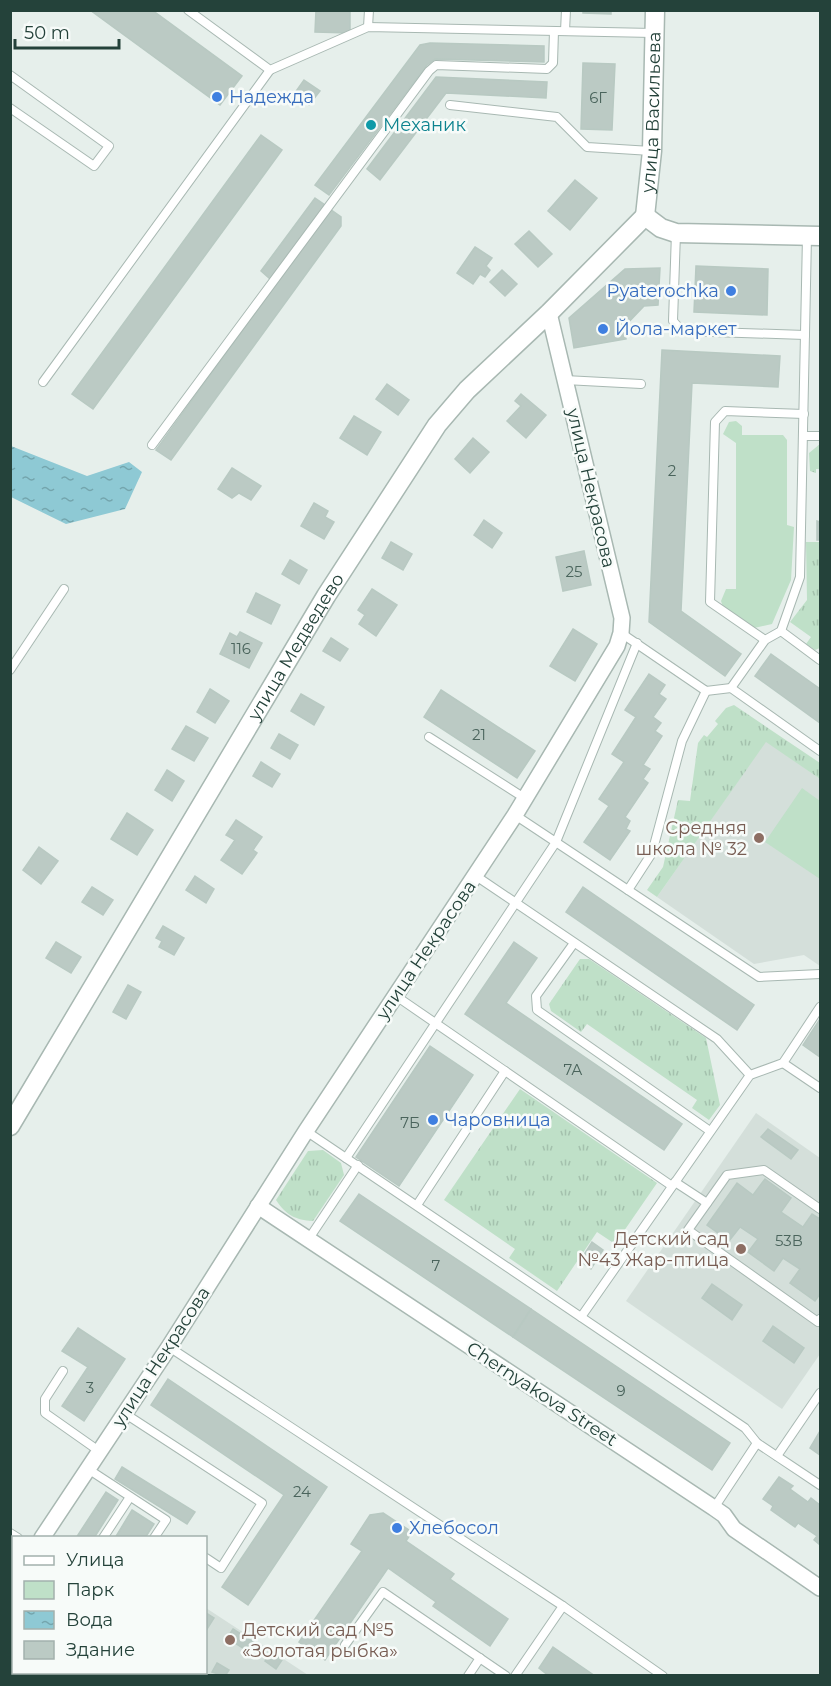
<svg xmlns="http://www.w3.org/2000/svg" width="831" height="1686" viewBox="0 0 831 1686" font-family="Montserrat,sans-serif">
<defs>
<pattern id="grass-tufts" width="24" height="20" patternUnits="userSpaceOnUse" patternTransform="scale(1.5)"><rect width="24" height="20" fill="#bfe0c8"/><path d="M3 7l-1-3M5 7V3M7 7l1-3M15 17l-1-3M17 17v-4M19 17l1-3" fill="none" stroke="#a4c1ad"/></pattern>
<pattern id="water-ripples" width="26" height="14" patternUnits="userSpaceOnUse" patternTransform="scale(1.5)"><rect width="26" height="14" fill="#8ec9d4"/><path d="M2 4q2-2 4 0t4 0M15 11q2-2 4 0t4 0" fill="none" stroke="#74a5ad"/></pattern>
</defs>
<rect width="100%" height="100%" fill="#e6efeb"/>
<g fill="#d4dfda">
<path d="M766 741 820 779V966L804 955 754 964 657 897Z"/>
<path d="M756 1113 820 1158V1354L782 1409 626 1301Z"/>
<path d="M206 1608 308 1675 159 1676 161 1673 206 1672Z"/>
</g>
<g fill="url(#grass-tufts)">
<path d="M820 444V469H816V473L810 471 809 453Z"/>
<path d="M806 542H820V648L815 650 806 644 811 637 790 622 807 600Z"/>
<path d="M734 705 820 763V779L766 742 657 897 647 890 663 867 678 800 690 801 698 743 704 735 707 737 718 724 715 721 726 708Z"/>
<path d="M580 959H589L706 1038 720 1105 709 1120 692 1108 697 1100 587 1024 581 1032 551 1011 549 1004Z"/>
<path d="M520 1089 657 1183 615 1244 597 1232 557 1291 509 1258 515 1249 444 1200Z"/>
<path d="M323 1150 341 1163 344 1175 313 1221C295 1220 286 1215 276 1200L308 1151Z"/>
</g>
<g fill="#bfe0c8">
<path d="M736 421 742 426V435H783L787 440V525L794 527 791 580 772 624 754 628 723 607 721 601 726 589H736V443L723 434 729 422Z"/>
<path d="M802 788 820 801V879L765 842Z"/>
</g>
<path fill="url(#water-ripples)" d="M11 446 87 476 129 462 142 472 125 509 66 524 11 497Z"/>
<g fill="#bbcac4" stroke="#b8c9c2" stroke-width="1.5">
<path d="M90 10H152L242 76 220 105Z"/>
<path d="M316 10H350V33L315 32Z"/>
<path d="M583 10H611V14L583 13Z"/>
<path d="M430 43 544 46V62L435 59 427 65 329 195 315 185 420 45Z"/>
<path d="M583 63 615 64 612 130 581 129Z"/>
<path d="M436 77 547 82 546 98 446 93 380 180 367 169Z"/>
<path d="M304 80 320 91 309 105 294 94Z"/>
<path d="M261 135 282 150 93 409 72 394Z"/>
<path d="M575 180 597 198 570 230 548 211Z"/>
<path d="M315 198 325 205 270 279 261 271Z"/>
<path d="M330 209 341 217V226L171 460 156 450Z"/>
<path d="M529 231 552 254 538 267 515 244Z"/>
<path d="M475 247 492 258 486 266 490 270 485 277 480 274 473 284 457 273Z"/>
<path d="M696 266 768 269 767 315 694 312Z"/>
<path d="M660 268 658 305 644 306 624 327 626 339 574 348 569 318 625 269Z"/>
<path d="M502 270 517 284 505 296 490 282Z"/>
<path d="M662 350 780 356 778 387 692 383 681 611 741 654 725 676 649 622Z"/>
<path d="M387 384 409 400 398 415 376 399Z"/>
<path d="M521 394 546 415 526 438 507 421 521 406 515 401Z"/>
<path d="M354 416 381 432 367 455 340 438Z"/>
<path d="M473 438 489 452 470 473 455 459Z"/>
<path d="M232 468 261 486 251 500 239 493 232 498 218 489Z"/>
<path d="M314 503 328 511 325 517 334 522 324 539 301 526Z"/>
<path d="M484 520 502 533 492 548 474 535Z"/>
<path d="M817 521 820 522V540H817Z"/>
<path d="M391 542 412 554 403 570 382 558Z"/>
<path d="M584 551 591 585 563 591 556 557Z"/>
<path d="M290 560 307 570 299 584 282 574Z"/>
<path d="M372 589 397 605 376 636 359 624 365 615 358 610Z"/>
<path d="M256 593 280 605 271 624 247 612Z"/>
<path d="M573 629 597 644 575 681 550 666Z"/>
<path d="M240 632 262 643 249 668 220 654 230 633 237 637Z"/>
<path d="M331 638 348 649 340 661 323 651Z"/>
<path d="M771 654 820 689V723L755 676Z"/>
<path d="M649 674 665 685 659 694 666 699 653 717 661 723 655 731 662 736 643 765 650 769 643 779 648 783 625 817 630 821 626 829 630 831 610 860 584 842 609 806 599 799 624 762 612 754 636 717 625 710Z"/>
<path d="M210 689 229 701 215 723 197 712Z"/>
<path d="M441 690 535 751 517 778 424 717Z"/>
<path d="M301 694 324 707 314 725 291 711Z"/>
<path d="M186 726 208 738 194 761 172 749Z"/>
<path d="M279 734 298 745 290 759 271 748Z"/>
<path d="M261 762 280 774 272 787 253 776Z"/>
<path d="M167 770 184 781 172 801 155 790Z"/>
<path d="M127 813 153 830 137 855 111 839Z"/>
<path d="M236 820 262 837 253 850 257 853 242 874 221 860 235 840 226 835Z"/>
<path d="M39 847 58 861 41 884 23 870Z"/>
<path d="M195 876 214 889 206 903 186 890Z"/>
<path d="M92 887 113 900 103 915 82 902Z"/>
<path d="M583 887 754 1005 737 1030 566 912Z"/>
<path d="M163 926 184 938 174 955 159 947 162 941 156 938Z"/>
<path d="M56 942 81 957 71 973 46 958Z"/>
<path d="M514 942 537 958 506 1003 682 1124 664 1150 465 1014Z"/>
<path d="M128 985 141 992 126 1019 113 1012Z"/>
<path d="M820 1019V1057L803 1045Z"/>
<path d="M430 1046 473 1075 399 1186 356 1157Z"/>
<path d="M768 1129 798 1150 791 1159 761 1137Z"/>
<path d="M765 1179 791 1198 781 1212 803 1227 812 1214 820 1219V1294L815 1301 790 1283 800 1269 783 1258 774 1271 748 1252 758 1239 740 1227 729 1241 707 1225 737 1183 753 1195Z"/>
<path d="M359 1194 531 1309 513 1337 340 1221Z"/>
<path d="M592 1242 603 1250 591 1269 580 1261Z"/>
<path d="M712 1284 742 1305 732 1320 702 1298Z"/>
<path d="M531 1309 730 1443 712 1470 513 1337Z"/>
<path d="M773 1326 804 1348 794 1363 763 1341Z"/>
<path d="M78 1328 125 1359 84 1421 62 1406 88 1367 62 1351Z"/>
<path d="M168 1379 327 1487 248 1605 222 1587 284 1495 151 1405Z"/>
<path d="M820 1431V1455L810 1448Z"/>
<path d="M122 1467 195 1512 187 1524 115 1479Z"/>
<path d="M779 1477 793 1486 790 1489 808 1502 811 1498 820 1505V1545L814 1540 817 1536 798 1523 795 1527 771 1510 773 1506 763 1499Z"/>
<path d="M106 1492 118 1500 94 1538H76Z"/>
<path d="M132 1510 154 1524 145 1538H115Z"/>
<path d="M383 1513 412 1532 406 1541 454 1574 450 1579 508 1619 490 1646 433 1606 436 1602 388 1568 325 1660 299 1642 362 1551 351 1544 370 1515Z"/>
<path d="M206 1613 214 1618 207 1629 206 1628Z"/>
<path d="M233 1629 255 1643 249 1652 227 1638Z"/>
<path d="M553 1647 595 1676H549L539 1668Z"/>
<path d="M270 1652 282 1660 276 1669 265 1661Z"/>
<path d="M217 1663 229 1670 225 1676 212 1672Z"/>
<path d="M50 1672H95L93 1676H54Z"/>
<path d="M100 1672H120L125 1676H98Z"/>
</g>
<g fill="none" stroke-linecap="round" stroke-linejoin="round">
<defs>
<g id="service">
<path d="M188 10 270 70 368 27 653 33"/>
<path d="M368 27 369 10"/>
<path d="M565 31 566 10"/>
<path d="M10 75 109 146 94 166 10 108"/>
<path d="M450 105 557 117 587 147 651 151"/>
<path d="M676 233 673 321 682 331 805 335"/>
<path d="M565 380 641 384"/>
<path d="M43 382 270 70"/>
<path d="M803 436H820"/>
<path d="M152 445 429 71 436 65 547 69 553 63 554 31"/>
<path d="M781 631 820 660"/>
<path d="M621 633 706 691 731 688 820 751"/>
<path d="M765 640 710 602 715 422 725 411 804 414"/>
<path d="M10 670 64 589"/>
<path d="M731 688 765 640 781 631 800 577 807 236"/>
<path d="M429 737 526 799"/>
<path d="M515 815 759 977 820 974"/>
<path d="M476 876 717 1039 750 1075"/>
<path d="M628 890 652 853 682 741 706 691"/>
<path d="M574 943 536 996 537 1010 710 1131"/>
<path d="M396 996 672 1186"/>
<path d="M783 1063 820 1088"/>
<path d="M306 1131 745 1428 757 1443 820 1485"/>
<path d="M346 1158 556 842 637 643"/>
<path d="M675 1182 707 1203"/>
<path d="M417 1205 505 1071"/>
<path d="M820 1209 764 1170 727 1175 688 1230 818 1322 820 1319"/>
<path d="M308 1240 358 1165"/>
<path d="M581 1317 750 1075 783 1063 820 1007"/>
<path d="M169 1347 563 1606 663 1676"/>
<path d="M63 1371 45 1399V1413L99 1451"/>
<path d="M124 1413 262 1503 221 1568 206 1558"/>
<path d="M777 1456 820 1393"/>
<path d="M88 1469 166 1520 154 1538"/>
<path d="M714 1508 757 1443"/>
<path d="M10 1533 18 1538"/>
<path d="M103 1538 130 1497"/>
<path d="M10 1628 14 1630"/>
<path d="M345 1645 383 1592 506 1676"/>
<path d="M468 1676 480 1658"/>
<path d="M515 1676 563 1606"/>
</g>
<g id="minor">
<path d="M258 1206 714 1508 724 1515 734 1529 820 1588"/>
<path d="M42 1538 169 1347 306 1131 515 815 617 646 621 633 622 618 549 313"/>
<path d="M10 1585 14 1581"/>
<path d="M10 1674 13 1676"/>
</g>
<g id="tertiary">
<path id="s1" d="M645 216 652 151 655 10"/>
<path d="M645 216 661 228 676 233 820 236"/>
<path id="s2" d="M10 1126 326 596 437 425 467 390 549 313 645 216"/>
</g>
</defs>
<use href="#service" stroke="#a8b8b2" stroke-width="10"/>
<use href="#minor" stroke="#a8b8b2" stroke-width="18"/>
<use href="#tertiary" stroke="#a8b8b2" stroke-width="21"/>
<use href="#service" stroke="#fff" stroke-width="8"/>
<use href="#minor" stroke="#fff" stroke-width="15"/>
<use href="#tertiary" stroke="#fff" stroke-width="18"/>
</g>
<g fill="#3f7fe0" stroke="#f7fbf9" stroke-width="2">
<circle cx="217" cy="97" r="6"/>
<circle cx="731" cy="291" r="6"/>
<circle cx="603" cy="329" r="6"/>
<circle cx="433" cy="1120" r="6"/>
<circle cx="397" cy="1528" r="6"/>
</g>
<circle fill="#0f9aa8" stroke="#f7fbf9" stroke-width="2" cx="371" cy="125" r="6"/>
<g fill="#8d6e63" stroke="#f7fbf9" stroke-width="2">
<circle cx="759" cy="838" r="6"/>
<circle cx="741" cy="1249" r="6"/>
<circle cx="230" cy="1640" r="6"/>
</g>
<g text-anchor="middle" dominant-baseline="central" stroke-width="5" stroke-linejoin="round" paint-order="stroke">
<g font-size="15" fill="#4a645c">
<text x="598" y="97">6Г</text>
<text x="672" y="470">2</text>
<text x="574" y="571">25</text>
<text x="241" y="648">116</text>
<text x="479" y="734">21</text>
<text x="573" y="1069">7А</text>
<text x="410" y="1122">7Б</text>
<text x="789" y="1240">53В</text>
<text x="436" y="1265">7</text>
<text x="90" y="1387">3</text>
<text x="621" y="1390">9</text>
<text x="302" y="1491">24</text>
</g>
<g font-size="18" fill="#366cbe" stroke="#f7fbf9" text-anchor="start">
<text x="229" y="97">Надежда</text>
<text x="719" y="291" text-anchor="end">Pyaterochka</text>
<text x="615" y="329">Йола-маркет</text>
<text x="445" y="1120">Чаровница</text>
<text x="409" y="1528">Хлебосол</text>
</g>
<g font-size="18" fill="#24423a" stroke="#f7fbf9">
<text stroke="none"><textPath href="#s1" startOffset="104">улица Васильева</textPath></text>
<text transform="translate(591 488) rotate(77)">улица Некрасова</text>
<text stroke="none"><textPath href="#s2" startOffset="558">улица Медведево</textPath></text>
<text transform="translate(426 950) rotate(-56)">улица Некрасова</text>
<text transform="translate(161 1357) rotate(-57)">улица Некрасова</text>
<text transform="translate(542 1394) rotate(33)">Chernyakova Street</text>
</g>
<g font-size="18" fill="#0d838f" stroke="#f7fbf9" text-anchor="start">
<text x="383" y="125">Механик</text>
</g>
<g font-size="18" fill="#785e54" stroke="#f7fbf9" text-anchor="end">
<text x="747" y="828">Средняя<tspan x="747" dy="21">школа № 32</tspan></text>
<text x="729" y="1239">Детский сад<tspan x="729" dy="21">№43 Жар-птица</tspan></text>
<text x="242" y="1630" text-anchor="start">Детский сад №5<tspan x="242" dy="21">«Золотая рыбка»</tspan></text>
</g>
</g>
<rect width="831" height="1686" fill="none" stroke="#24423a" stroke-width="24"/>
<rect x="12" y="1536" width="195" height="138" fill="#f7fbf9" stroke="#a3b1ad" stroke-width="1.5"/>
<rect x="24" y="1556" width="30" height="9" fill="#ffffff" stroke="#a3b1ad" stroke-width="1.5"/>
<text x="66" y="1566" font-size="18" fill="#24423a">Улица</text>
<rect x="24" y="1581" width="30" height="18" fill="#bfe0c8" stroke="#a3b1ad" stroke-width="1.5"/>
<text x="66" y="1596" font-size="18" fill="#24423a">Парк</text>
<rect x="24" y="1611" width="30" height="18" fill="url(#water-ripples)" stroke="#a3b1ad" stroke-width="1.5"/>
<text x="66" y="1626" font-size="18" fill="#24423a">Вода</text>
<rect x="24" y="1641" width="30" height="18" fill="#bbcac4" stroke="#a3b1ad" stroke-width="1.5"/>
<text x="66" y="1656" font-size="18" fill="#24423a">Здание</text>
<path d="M15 39v9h104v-9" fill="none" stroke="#24423a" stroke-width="3"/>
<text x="24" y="39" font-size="18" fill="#24423a" stroke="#f7fbf9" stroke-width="4.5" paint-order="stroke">50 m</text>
</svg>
